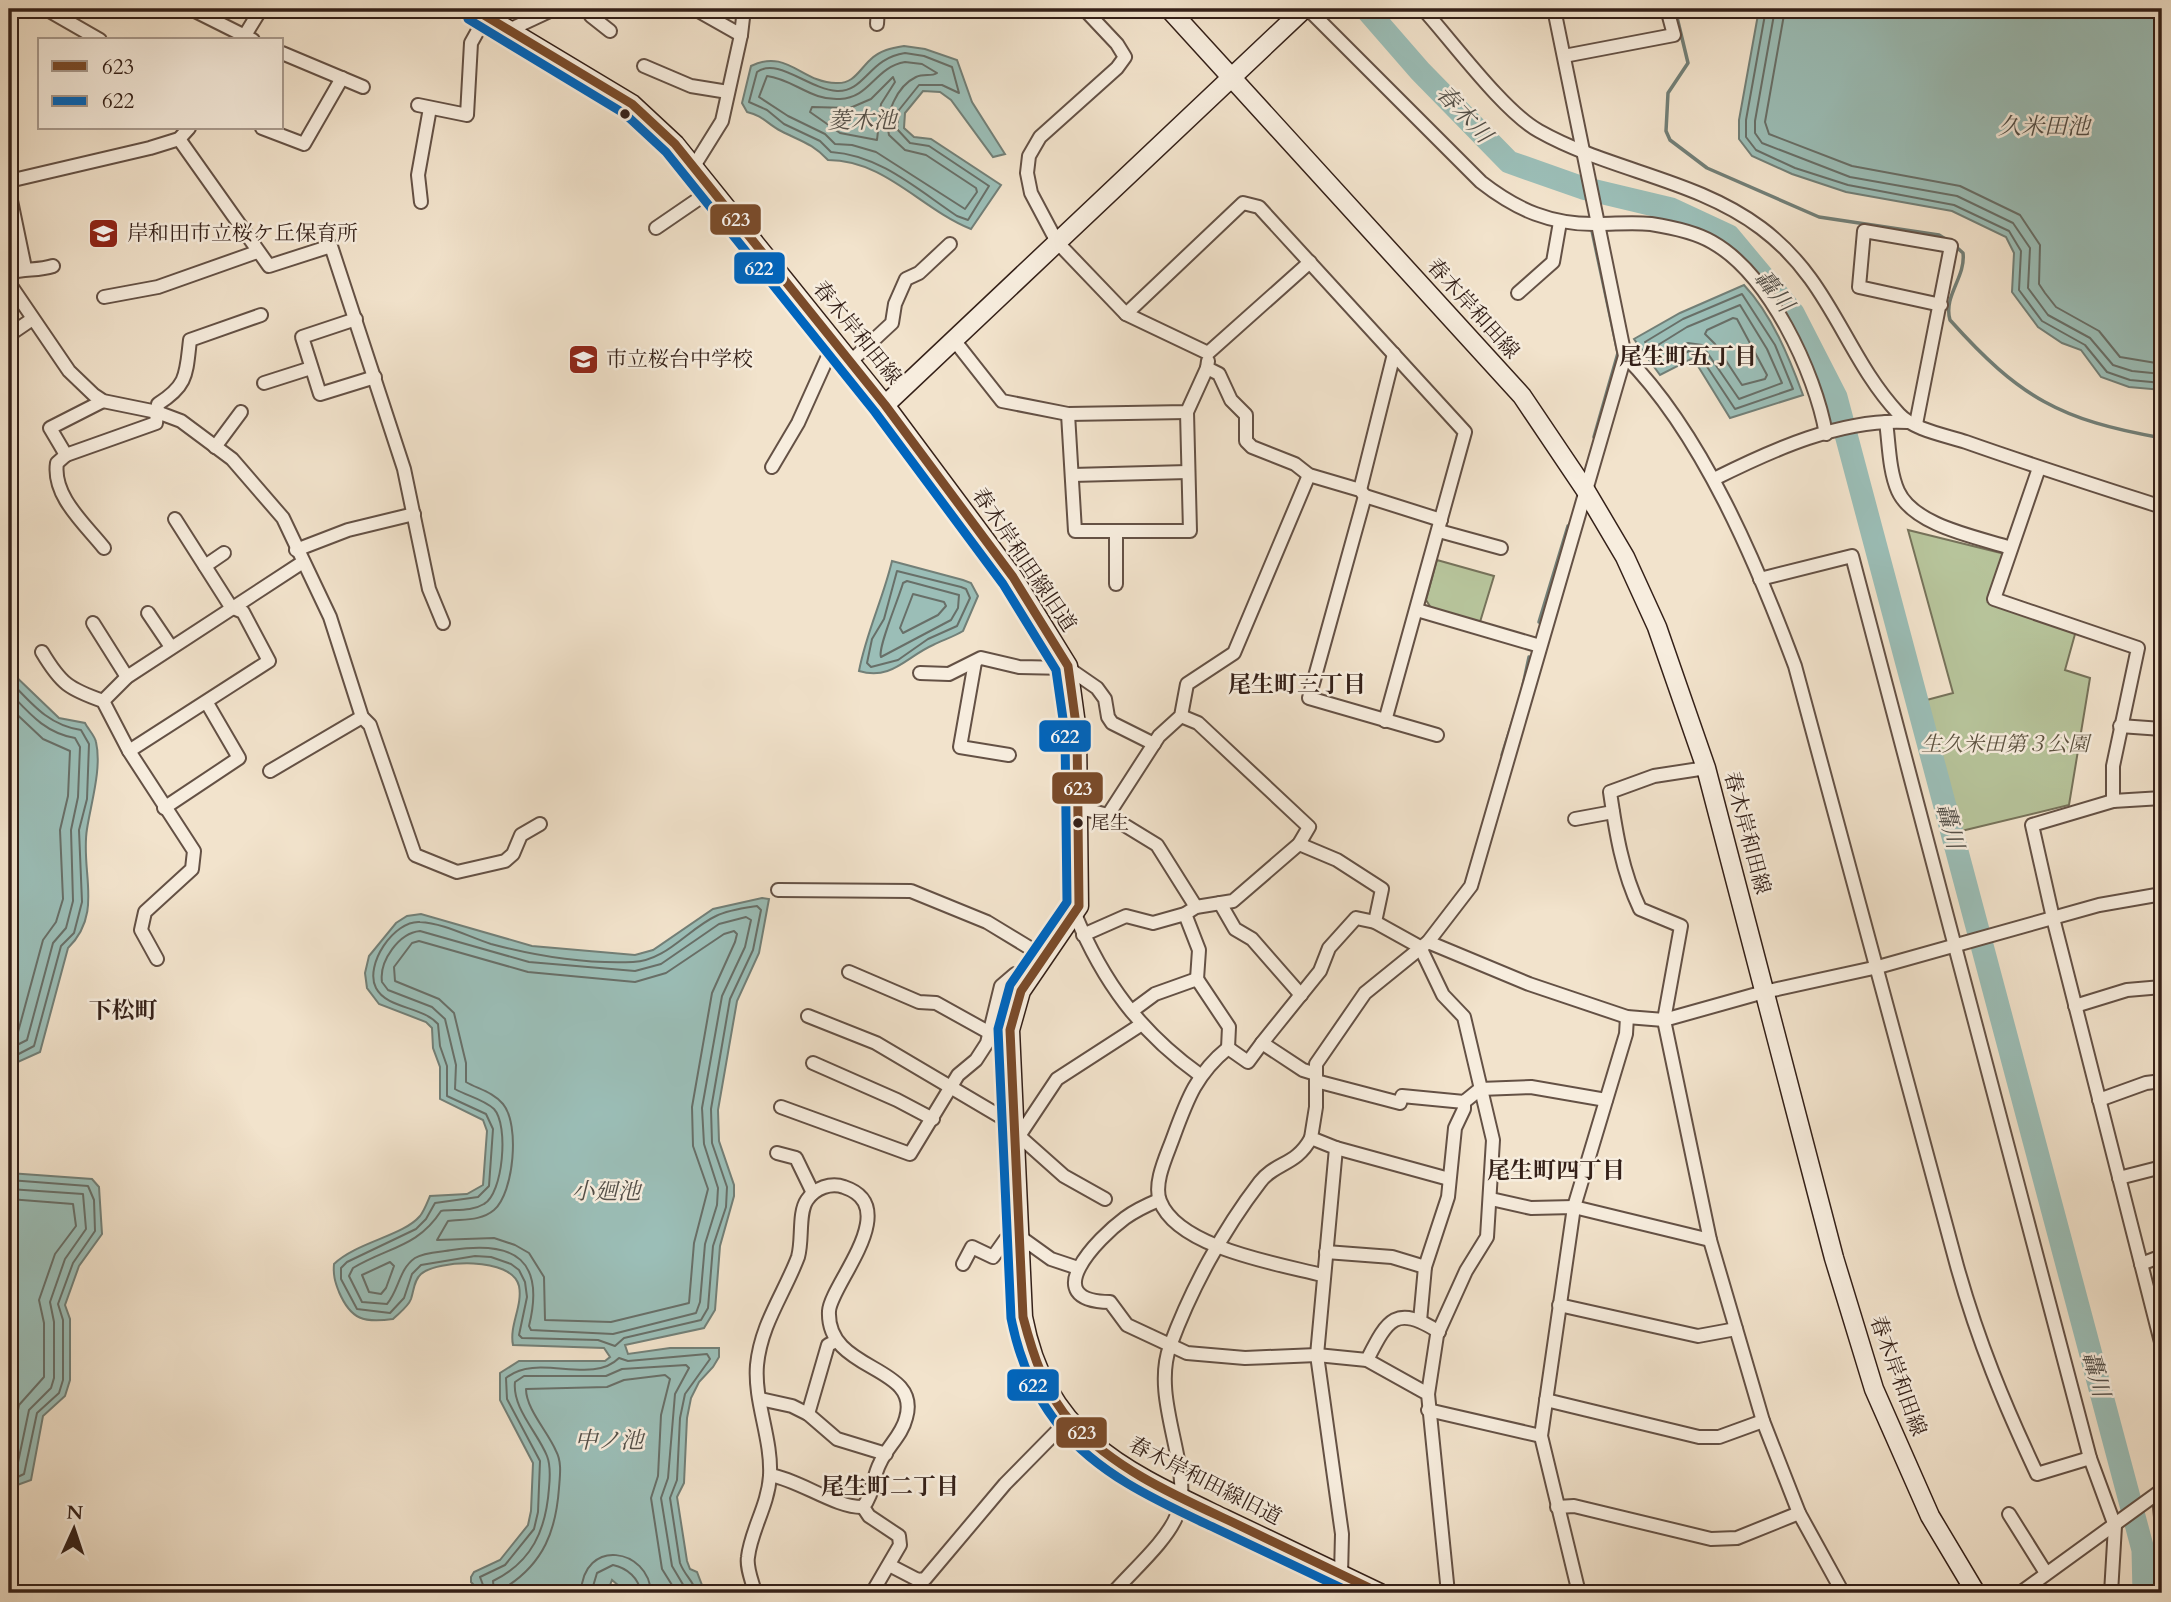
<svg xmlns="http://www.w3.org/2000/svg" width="2171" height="1602" viewBox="0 0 2171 1602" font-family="Cardo,'Noto Serif JP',serif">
<rect width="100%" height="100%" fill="#f2e3cc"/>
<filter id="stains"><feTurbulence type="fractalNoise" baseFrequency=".00286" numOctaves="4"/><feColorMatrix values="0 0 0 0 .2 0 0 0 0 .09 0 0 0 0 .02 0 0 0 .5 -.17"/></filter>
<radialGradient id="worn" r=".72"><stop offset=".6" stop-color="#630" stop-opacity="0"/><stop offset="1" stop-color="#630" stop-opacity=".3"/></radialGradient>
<g fill="#b7c49b" stroke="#76725a" stroke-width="2">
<path d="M1908 530 2009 555 1988 602 2077 627 2065 670 2090 678 2069 805 1953 833 1919 702 1953 693Z"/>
<path d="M1437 560 1494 576 1480 622 1431 608 1426 600Z"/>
</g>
<g fill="#9bbeb7" stroke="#727f77" stroke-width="2">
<path d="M1759 9H2162V390L2129 387 2101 377 2081 350 2062 343 2038 327 2012 292 2014 253 2006 237 1952 211 1846 192 1792 174 1752 156 1739 139V120Z"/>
<path d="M904 46 925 49 957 60 972 102 1005 154 993 157 951 100 940 92 923 91 905 113 904 128 914 137 931 139 1001 185 971 229C921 209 885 160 828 160 812 143 800 141 781 131 767 124 764 116 747 112L742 103 751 66C787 48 802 83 836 83 854 84 859 70 870 60 880 50 892 48 904 46Z"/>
<path d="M1744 285C1772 315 1789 357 1803 395L1730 418 1693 358 1660 375 1634 339 1680 313Z"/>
<path d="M892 561 963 580 971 583 978 596 963 631C953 637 943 640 933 645 906 657 891 681 859 671 866 633 883 599 892 561Z"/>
<path d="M9 670 59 718 85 723C88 729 95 736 96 742 102 768 91 803 87 829 80 871 104 913 68 948L40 1052 9 1066Z"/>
<path d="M762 898 769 899 759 953 737 1001 718 1110 719 1141 734 1185V1196L720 1246 715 1310 704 1328 625 1345 628 1354 670 1348H719V1357L713 1367 699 1382 691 1398 687 1418 684 1483 677 1497 687 1561 690 1569 697 1572 705 1593H627L612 1580 607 1593H481L471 1582V1577L474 1572 500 1560 528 1525 531 1511 533 1463 500 1400V1373L519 1361H605L610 1357 604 1348 513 1345C509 1325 523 1306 519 1286 512 1256 437 1260 421 1274 414 1280 414 1290 411 1299 408 1307 399 1313 393 1319 364 1323 351 1320 339 1292 335 1282 333 1275 334 1264 357 1242 403 1236 420 1216 424 1211 427 1203 430 1196L467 1194 483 1185 487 1131 483 1120 440 1099V1067L433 1048 432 1028 426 1022 379 1004 367 988 365 973 369 956 396 923 407 916 421 914 532 946 635 955 653 950 713 909Z"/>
<path d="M9 1173 92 1179 99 1187 102 1234 79 1266 65 1305 70 1319V1380L65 1396 43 1416 31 1480 9 1488Z"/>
</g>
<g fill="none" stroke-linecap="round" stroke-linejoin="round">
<g stroke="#686f68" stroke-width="2">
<path d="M1766 9 1746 120V137L1756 150 1795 168 1848 185 1954 205 2009 231 2021 251 2019 290 2042 321 2085 345 2107 372 2130 380 2162 383"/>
<path d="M1775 9 1755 121V133L1762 143 1850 177 1957 196 2013 223 2030 248 2028 288 2048 315 2090 338 2113 365 2132 371 2162 374"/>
<path d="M1785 9 1765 122 1769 134 1852 166 1960 186 2020 215 2040 245 2039 284 2045 293 2056 307 2099 331 2120 357 2162 364"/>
<path d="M905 53 924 56 952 67 959 93 942 85H919L899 110 897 129 910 143 929 146 989 186 968 220 957 216C918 190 880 155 831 152L820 141 784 124 767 110 749 102 757 72C778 57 808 89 837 91 865 92 869 58 905 53Z"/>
<path d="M905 62 922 64 937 73C931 77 924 73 916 77 897 86 884 115 889 135L905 150 926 155 976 188 977 192 965 209 876 152 852 145 835 144 825 134 788 116 759 97 767 76C793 79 811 101 840 99 870 98 875 67 905 62Z"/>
<path d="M893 77 895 82 881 104 877 140 840 133 810 112 812 107 850 108 871 99Z"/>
<path d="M1742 294 1775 345 1793 389 1735 409 1698 353 1689 351 1662 365 1645 342 1683 319Z"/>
<path d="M1740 305 1767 349 1782 383 1739 399 1702 345 1688 343 1665 353 1658 345 1687 327Z"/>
<path d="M1733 318 1737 319 1767 375 1765 379 1742 385 1715 344 1705 334 1707 330Z"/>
<path d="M897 571 961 587 966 589 970 598 957 626 928 639 898 660 871 667 867 663 872 639 884 619Z"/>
<path d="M907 581 959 595 958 608 951 620 881 657C877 649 899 598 903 583Z"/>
<path d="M913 594 944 602 946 606 938 615 903 633 900 628Z"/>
<path d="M9 680C31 703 48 725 81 730L89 744 87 799 79 830 82 902 74 933 61 946 34 1046 9 1059"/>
<path d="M9 692C29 713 45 733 75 738L80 747 78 797 71 830 73 901 66 928 53 943 27 1040 9 1049"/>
<path d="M9 707 43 739 70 751 68 796 60 830 63 899 56 922 43 940 18 1032 9 1037"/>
<path d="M757 906 761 910 753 950 730 999 711 1109 712 1143 727 1187 726 1207 713 1246 708 1308 701 1320 624 1338 615 1346 598 1340 522 1338 519 1335 527 1297 525 1282 519 1270 511 1264 491 1257 475 1256 421 1265 412 1274 404 1298 390 1313 357 1309 341 1279V1268L347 1262 416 1229 426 1219 435 1203 478 1197 489 1186 493 1129 486 1114 447 1096V1066L440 1046 438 1024C422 1006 387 1009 376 988 364 965 394 920 420 922 443 923 469 937 491 944 536 956 587 964 633 962 666 961 688 929 716 916 728 910 744 908 757 906Z"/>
<path d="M746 917 751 920 745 947 722 996 702 1108 704 1144 718 1188 717 1205 705 1244 700 1302 696 1313 613 1334 531 1330 529 1326C545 1261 516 1240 452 1250 441 1252 424 1252 415 1258 399 1269 399 1290 387 1304L362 1302 349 1276 353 1268C388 1247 418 1247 441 1211 455 1209 471 1212 484 1204 503 1194 509 1125 494 1109 483 1099 467 1096 455 1089L456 1065 445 1019 432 1007 388 990 382 982C379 961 399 933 420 931L529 962 635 971 661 964 719 924Z"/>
<path d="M734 931 737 934 735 942 712 993 692 1107 693 1146 708 1189 694 1243 689 1303 611 1322 545 1320 544 1277 529 1253 515 1245 494 1238 437 1240 448 1221C464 1219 481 1221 494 1210 514 1193 520 1124 503 1104 493 1092 478 1089 466 1082V1063L454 1013 439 999 395 981 394 967 412 943 419 941 528 972 635 982 666 973 724 934Z"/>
<path d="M9 1180 88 1186 94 1200 95 1231 73 1263 58 1304 63 1320V1380L59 1393 37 1413 24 1474 9 1481"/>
<path d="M9 1189 83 1194 86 1229 65 1259 50 1302 54 1322V1378L51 1388 29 1410 17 1467 9 1471"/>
<path d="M9 1199 73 1204 76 1226 55 1254 39 1300 44 1323V1377L19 1405 9 1455"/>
<path d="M390 1262 394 1266 386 1288 381 1294 369 1292 362 1275Z"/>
<path d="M486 1593 480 1577 505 1565 534 1529 538 1512 540 1461 507 1399 506 1378C537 1352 591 1386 619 1358L628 1361 707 1354 710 1359 685 1394 680 1418 677 1480 670 1498 680 1563C685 1576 692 1579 697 1593"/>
<path d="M494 1593 493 1581C532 1562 546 1530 549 1488 550 1478 551 1466 547 1456 538 1433 512 1408 515 1382L524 1376H606L622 1369 686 1365 689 1368 675 1394 668 1478 661 1498 672 1566 688 1593"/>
<path d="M505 1593 506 1587C544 1563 556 1530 559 1488 560 1475 562 1462 556 1451 548 1432 526 1409 526 1389L607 1387 624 1380 665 1375 670 1379 661 1415 658 1476 651 1498 662 1569 677 1593"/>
<path d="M581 1593C583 1537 649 1548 651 1593"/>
<path d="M591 1593 597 1573 613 1565C627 1568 639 1578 641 1593"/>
</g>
<g stroke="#727f77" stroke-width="3.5">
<path d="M1675 9 1688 63 1668 93 1666 131 1670 140 1707 168 1819 217 1939 235 1947 240"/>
<path d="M1592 231 1618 353 1594 437"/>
<path d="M1953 244 1963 253C1966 277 1943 296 1950 320 2020 398 2060 420 2162 438"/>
<path d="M1539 622 1568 526"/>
<path d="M1522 690 1529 657"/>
<path d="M1502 755 1515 714"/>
</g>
<path stroke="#9bbeb7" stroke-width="23" d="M1366 9 1420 71 1509 162 1583 188 1671 209 1729 236 1793 313 1836 397 2143 1550 2144 1593"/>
<defs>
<g id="street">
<path d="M46 9 100 40"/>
<path d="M191 9 253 40"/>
<path d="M590 9 591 16 610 31"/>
<path d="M695 9 741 35"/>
<path d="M1084 9 1117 44 1125 57 1117 68 1040 137 1029 156 1027 173 1031 193 1057 242 1126 314 1208 353 1310 262"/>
<path d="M1308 9 1481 182C1517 210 1551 225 1598 224 1616 224 1632 222 1651 224 1670 227 1695 232 1712 242 1769 274 1815 372 1826 434"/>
<path d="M1423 9C1452 41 1504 112 1539 131 1610 171 1696 179 1761 228 1832 281 1844 355 1899 414 1914 430 1945 435 1966 442 2031 465 2097 486 2162 507"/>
<path d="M877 24 878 9"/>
<path d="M509 30 554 9"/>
<path d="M242 40 261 9"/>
<path d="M282 53 363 87"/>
<path d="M1564 56 1674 35 1667 9"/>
<path d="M644 66 691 86 728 92"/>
<path d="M418 105 467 115 471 43 486 16"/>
<path d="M262 128 304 144 342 78"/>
<path d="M179 139 269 266 331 246 404 469 429 589 443 623"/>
<path d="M694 166 722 121 741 35 744 9"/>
<path d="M9 181 150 148 179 139 189 128"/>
<path d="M9 191 25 268"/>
<path d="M421 202 418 175 430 108"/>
<path d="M656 228 713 189"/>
<path d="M9 273C25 268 37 271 53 266"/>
<path d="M9 283 69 371 94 395 103 401 157 412 181 421 232 459 283 518 330 617 362 717 370 725 415 855 457 872 505 861 513 854 521 835 540 824"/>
<path d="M1518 293 1553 262 1560 222"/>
<path d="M104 297 158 287 257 252"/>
<path d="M1126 314 1243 203 1259 207 1465 432 1385 721"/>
<path d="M356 319 302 337 320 394 375 377"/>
<path d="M9 335 31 320"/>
<path d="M954 340 1002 401 1068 414 1187 412 1207 368"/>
<path d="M1625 356C1702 433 1757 564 1795 666L1957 1266C1978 1341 2004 1404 2037 1474L2090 1458"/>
<path d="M1208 361 1207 368 1219 374 1231 400 1246 415V441L1252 447 1295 464 1309 475 1360 490 1365 496"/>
<path d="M850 362 892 323 895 304 906 279 919 273 950 244"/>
<path d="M264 383 311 368"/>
<path d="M103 401 50 428 66 455 156 423 158 404C188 385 186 374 190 340L261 315"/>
<path d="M1068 414 1075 531H1190L1187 412"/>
<path d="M1886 422C1889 443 1889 471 1898 491 1914 526 1977 537 2011 548"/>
<path d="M1916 424 1951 246 1864 231 1859 287 1941 305"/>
<path d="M215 447 241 412"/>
<path d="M66 455 57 463C52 496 85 524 104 548"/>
<path d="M772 467 798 423 834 343"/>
<path d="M2039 468 1994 599 2138 648 2113 766V801"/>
<path d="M1072 475 1188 472"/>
<path d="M1714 479C1772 450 1842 418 1908 422"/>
<path d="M1360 490 1394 354"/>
<path d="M1439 531 1501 548"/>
<path d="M296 550 348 530 414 514"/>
<path d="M205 566 224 553"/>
<path d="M1760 579 1852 556 2090 1458 2115 1526 2111 1593"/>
<path d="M1116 584V533"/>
<path d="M1417 610 1540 646"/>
<path d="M148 613 171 647"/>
<path d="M93 623 127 677"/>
<path d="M42 652C61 684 69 689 103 701L129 751 194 851 192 869 145 912 141 930 157 959"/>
<path d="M975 662 960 747 1009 755"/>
<path d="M920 673 949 674 981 658 1019 667 1068 668 1097 688 1105 699 1108 717 1112 723 1154 744"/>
<path d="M103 701 127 677 303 562"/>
<path d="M2120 726 2162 729"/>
<path d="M1437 735 1309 698 1365 496 1441 520"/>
<path d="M129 751 269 661 243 612 231 607 175 519"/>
<path d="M1706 768 1654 776 1610 792C1616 833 1622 871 1640 909L1681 926 1664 1020 1710 1240 1763 1421 1799 1513 1843 1593"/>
<path d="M270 771 362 717"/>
<path d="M2162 798 2113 801 2032 825 2053 918 2162 1346"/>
<path d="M164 808 239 758 207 703"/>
<path d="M1080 808 1108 815 1157 845 1196 907"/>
<path d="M1108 815 1159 736 1181 716 1187 684 1234 653 1309 475"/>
<path d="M1575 819 1613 812"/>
<path d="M1299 844 1337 860 1382 889 1375 922"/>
<path d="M778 890 911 891 987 922 1043 956"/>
<path d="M1220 903 1235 929 1252 939 1301 995"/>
<path d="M1075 914C1103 982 1140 1032 1200 1075"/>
<path d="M1185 914 1199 950 1197 979"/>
<path d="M1083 935 1126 916 1153 923 1185 914 1196 907 1233 901 1299 844 1309 827 1198 723 1181 716"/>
<path d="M1428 942 1529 984 1627 1017 1664 1020 1764 992 1878 967 2099 905 2162 894"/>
<path d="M849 972 919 1002 936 1003 990 1033"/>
<path d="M2075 1006 2127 990 2162 987"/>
<path d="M1132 1011 1155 994 1197 979 1229 1027 1228 1048"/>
<path d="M808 1016 876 1043 1013 1124"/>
<path d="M1262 1043 1248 1062 1228 1048C1196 1074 1187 1100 1173 1138 1167 1155 1153 1183 1160 1201 1178 1248 1279 1264 1322 1275"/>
<path d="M813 1063 897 1100 933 1119"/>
<path d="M1316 1074 1303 1070 1262 1043 1320 971 1329 948 1356 918 1375 922 1420 947 1443 995 1464 1017 1493 1140 1487 1237 1466 1271 1437 1335 1428 1394"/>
<path d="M1316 1081 1400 1103 1402 1096 1464 1102 1480 1089 1531 1087 1606 1100"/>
<path d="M2099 1100 2146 1083 2162 1081"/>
<path d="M781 1107 910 1154 958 1075 976 1060 987 1043 1001 986 1015 974H1031"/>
<path d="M1019 1136 1064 1176 1105 1199"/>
<path d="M1014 1137 1019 1136 1057 1079 1142 1024"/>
<path d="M1336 1148 1449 1179"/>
<path d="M777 1153 796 1158 813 1193"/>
<path d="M2119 1178 2162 1167"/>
<path d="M1491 1199 1531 1208 1574 1207 1710 1240"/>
<path d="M1159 1200C1147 1205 1136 1210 1125 1218 1098 1238 1036 1301 1110 1302L1127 1325 1187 1353 1245 1358 1317 1355 1367 1360 1428 1394 1448 1593"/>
<path d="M1019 1236 1051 1259 1078 1268"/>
<path d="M1326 1252 1392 1257 1425 1267"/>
<path d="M963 1264 972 1247 993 1257 1005 1240 1019 1229"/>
<path d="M2141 1264 2162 1256"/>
<path d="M1559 1305 1698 1336 1736 1329"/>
<path d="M1420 1321 1425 1267 1448 1197 1455 1128 1464 1109V1102"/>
<path d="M1367 1360C1387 1321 1395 1303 1439 1332"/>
<path d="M760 1399 792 1406 808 1414 837 1439 886 1454"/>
<path d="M1546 1400 1699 1437H1719L1763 1421"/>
<path d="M1428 1410 1541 1436"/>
<path d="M808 1414 828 1345 836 1341"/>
<path d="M2159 1493 2162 1529"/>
<path d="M863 1507 869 1516 899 1536 900 1545 872 1593"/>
<path d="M1557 1507 1574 1506 1711 1539 1737 1538 1799 1513"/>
<path d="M2009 1514 2046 1573"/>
<path d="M891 1566 918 1580 925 1579 1005 1484 1068 1420"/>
<path d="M1341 1575 1342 1534 1317 1355 1336 1148 1311 1138 1316 1107V1064L1365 993 1428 942 1471 886 1625 356 1554 9"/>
<path d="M755 1593C753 1583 746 1568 748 1557 751 1530 768 1506 770 1476 772 1438 754 1402 757 1365 761 1324 784 1294 798 1257 803 1240 798 1213 807 1200 815 1188 831 1182 844 1187 904 1207 831 1284 829 1311 826 1373 922 1364 906 1418 902 1435 887 1447 880 1463 872 1478 874 1494 863 1507 836 1508 800 1480 770 1475"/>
<path d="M1113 1593C1132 1571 1167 1541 1177 1515 1195 1470 1150 1401 1170 1346 1191 1289 1223 1230 1260 1182 1275 1162 1296 1166 1311 1138"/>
<path d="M1330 1593 1339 1573"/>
<path d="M1579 1593 1541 1436 1574 1207 1626 1034 1627 1017"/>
<path d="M2020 1593 2162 1490"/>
</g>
<g id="secondary">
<path d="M474 9 632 104 675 144 885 405 1013 577 1068 666 1077 732 1079 906 1021 991 1010 1030 1023 1317C1046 1438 1125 1471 1225 1519 1277 1544 1328 1568 1380 1593"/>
<path d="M1169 9 1522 396 1586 491 1625 557 1657 627 1706 768 1834 1258 1874 1389 1930 1516 1976 1593"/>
<path d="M885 405 1304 9"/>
</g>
</defs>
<use href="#street" stroke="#645145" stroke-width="16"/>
<use href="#secondary" stroke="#342018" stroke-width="21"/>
<use href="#street" stroke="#f7edde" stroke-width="12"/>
<use href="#secondary" stroke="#f7edde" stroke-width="18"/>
<defs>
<path id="bus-1" d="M474 9 632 104 675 144 885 405 1013 577 1068 666 1077 732 1079 906 1021 991 1010 1030 1023 1317C1033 1355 1045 1393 1072 1423 1115 1469 1174 1495 1230 1521 1280 1545 1330 1569 1380 1593"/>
<path id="bus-2" d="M468 19 625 114 666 152 875 412 1003 584 1056 670 1065 733 1067 902 1010 985 998 1029 1011 1318C1019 1358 1034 1396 1061 1428 1100 1476 1162 1503 1217 1529 1262 1550 1307 1572 1352 1593"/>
</defs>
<use href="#bus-1" stroke="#f7edde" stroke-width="14"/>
<use href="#bus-2" stroke="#f7edde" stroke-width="14"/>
<use href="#bus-1" stroke="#7a4b2a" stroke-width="9"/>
<use href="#bus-2" stroke="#0065bd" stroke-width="9"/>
</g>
<defs>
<symbol id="school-square" viewBox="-11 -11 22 22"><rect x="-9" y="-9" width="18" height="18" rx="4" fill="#8f2418" stroke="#f7edde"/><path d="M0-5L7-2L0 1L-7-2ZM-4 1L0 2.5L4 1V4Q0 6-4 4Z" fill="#fff"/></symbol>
</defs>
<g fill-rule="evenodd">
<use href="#school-square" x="86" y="216" width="35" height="35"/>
<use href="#school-square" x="566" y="342" width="35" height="35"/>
</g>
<g fill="#342018" stroke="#f7edde" stroke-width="2.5">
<circle cx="625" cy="114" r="6"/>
<circle cx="1078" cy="823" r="6"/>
</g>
<g text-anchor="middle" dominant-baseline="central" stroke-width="5" stroke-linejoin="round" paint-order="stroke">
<g font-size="19" fill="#342018" stroke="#f7edde" text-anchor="start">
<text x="1091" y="823">尾生</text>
</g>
<g font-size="21" fill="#342018" stroke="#f7edde" text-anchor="start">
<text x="127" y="233">岸和田市立桜ケ丘保育所</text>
<text x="606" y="359">市立桜台中学校</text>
</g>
<g font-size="21" fill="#342018" stroke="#f7edde">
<text transform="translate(1473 309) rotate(48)">春木岸和田線</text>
<text transform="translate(857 333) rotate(51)">春木岸和田線</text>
<text transform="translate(1024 560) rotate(56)">春木岸和田線旧道</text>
<text transform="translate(1747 833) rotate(75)">春木岸和田線</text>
<text transform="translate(1898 1376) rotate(70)">春木岸和田線</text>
<text transform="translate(1205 1481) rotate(27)">春木岸和田線旧道</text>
</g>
<g font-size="21" font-style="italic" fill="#5b513f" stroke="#f7edde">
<text x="2005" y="744">生久米田第３公園</text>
</g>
<g font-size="23" font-style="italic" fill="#534f48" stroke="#f7edde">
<text transform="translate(1464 114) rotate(47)">春木川</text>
<text x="862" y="120">菱木池</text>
<text x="2044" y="126">久米田池</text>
<text transform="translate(1774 291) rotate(51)">轟川</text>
<text transform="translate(1950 826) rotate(75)">轟川</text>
<text x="606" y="1191">小廻池</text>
<text transform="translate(2096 1374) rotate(75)">轟川</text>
<text x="609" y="1440">中ノ池</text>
</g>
<g font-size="23" font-weight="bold" fill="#342018" stroke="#f7edde">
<text x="1688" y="356">尾生町五丁目</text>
<text x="1297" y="684">尾生町三丁目</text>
<text x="123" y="1010">下松町</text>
<text x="1556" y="1170">尾生町四丁目</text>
<text x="890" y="1486">尾生町二丁目</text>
</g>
</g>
<g stroke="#f7edde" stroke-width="2.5">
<rect x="709" y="203" width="53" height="33" rx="7" fill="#7a4b2a"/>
<rect x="733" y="251" width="53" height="34" rx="7" fill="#0065bd"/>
<rect x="1038" y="719" width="54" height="34" rx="7" fill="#0065bd"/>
<rect x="1051" y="771" width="53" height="34" rx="7" fill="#7a4b2a"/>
<rect x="1006" y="1368" width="54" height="34" rx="7" fill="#0065bd"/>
<rect x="1055" y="1416" width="53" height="33" rx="7" fill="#7a4b2a"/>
</g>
<g font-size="19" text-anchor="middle" font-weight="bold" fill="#fff">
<text x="736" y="226">623</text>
<text x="759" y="275">622</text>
<text x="1065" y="743">622</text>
<text x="1078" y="795">623</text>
<text x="1033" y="1392">622</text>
<text x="1082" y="1439">623</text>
</g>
<rect width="2171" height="1602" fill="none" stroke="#f2e3cc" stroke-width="35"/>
<rect x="10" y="10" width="2150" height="1581" fill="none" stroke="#342018" stroke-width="3.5"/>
<rect x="18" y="18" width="2136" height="1567" fill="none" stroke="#342018" stroke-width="2"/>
<rect x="38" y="38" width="245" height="91" fill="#f7edde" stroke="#a99b8f" stroke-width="2"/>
<rect x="52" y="61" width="35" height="10" fill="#7a4b2a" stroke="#a99b8f" stroke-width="2"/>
<text x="102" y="74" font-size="21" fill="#342018">623</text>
<rect x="52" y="96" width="35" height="10" fill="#0065bd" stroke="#a99b8f" stroke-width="2"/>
<text x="102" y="108" font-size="21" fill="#342018">622</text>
<g transform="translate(74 1529) rotate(3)" stroke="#f7edde" stroke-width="5" paint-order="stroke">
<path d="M0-5L12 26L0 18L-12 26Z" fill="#342018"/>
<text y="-10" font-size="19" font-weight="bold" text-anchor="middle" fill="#342018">N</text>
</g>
<rect width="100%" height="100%" filter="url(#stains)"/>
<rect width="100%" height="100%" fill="url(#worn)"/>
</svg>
